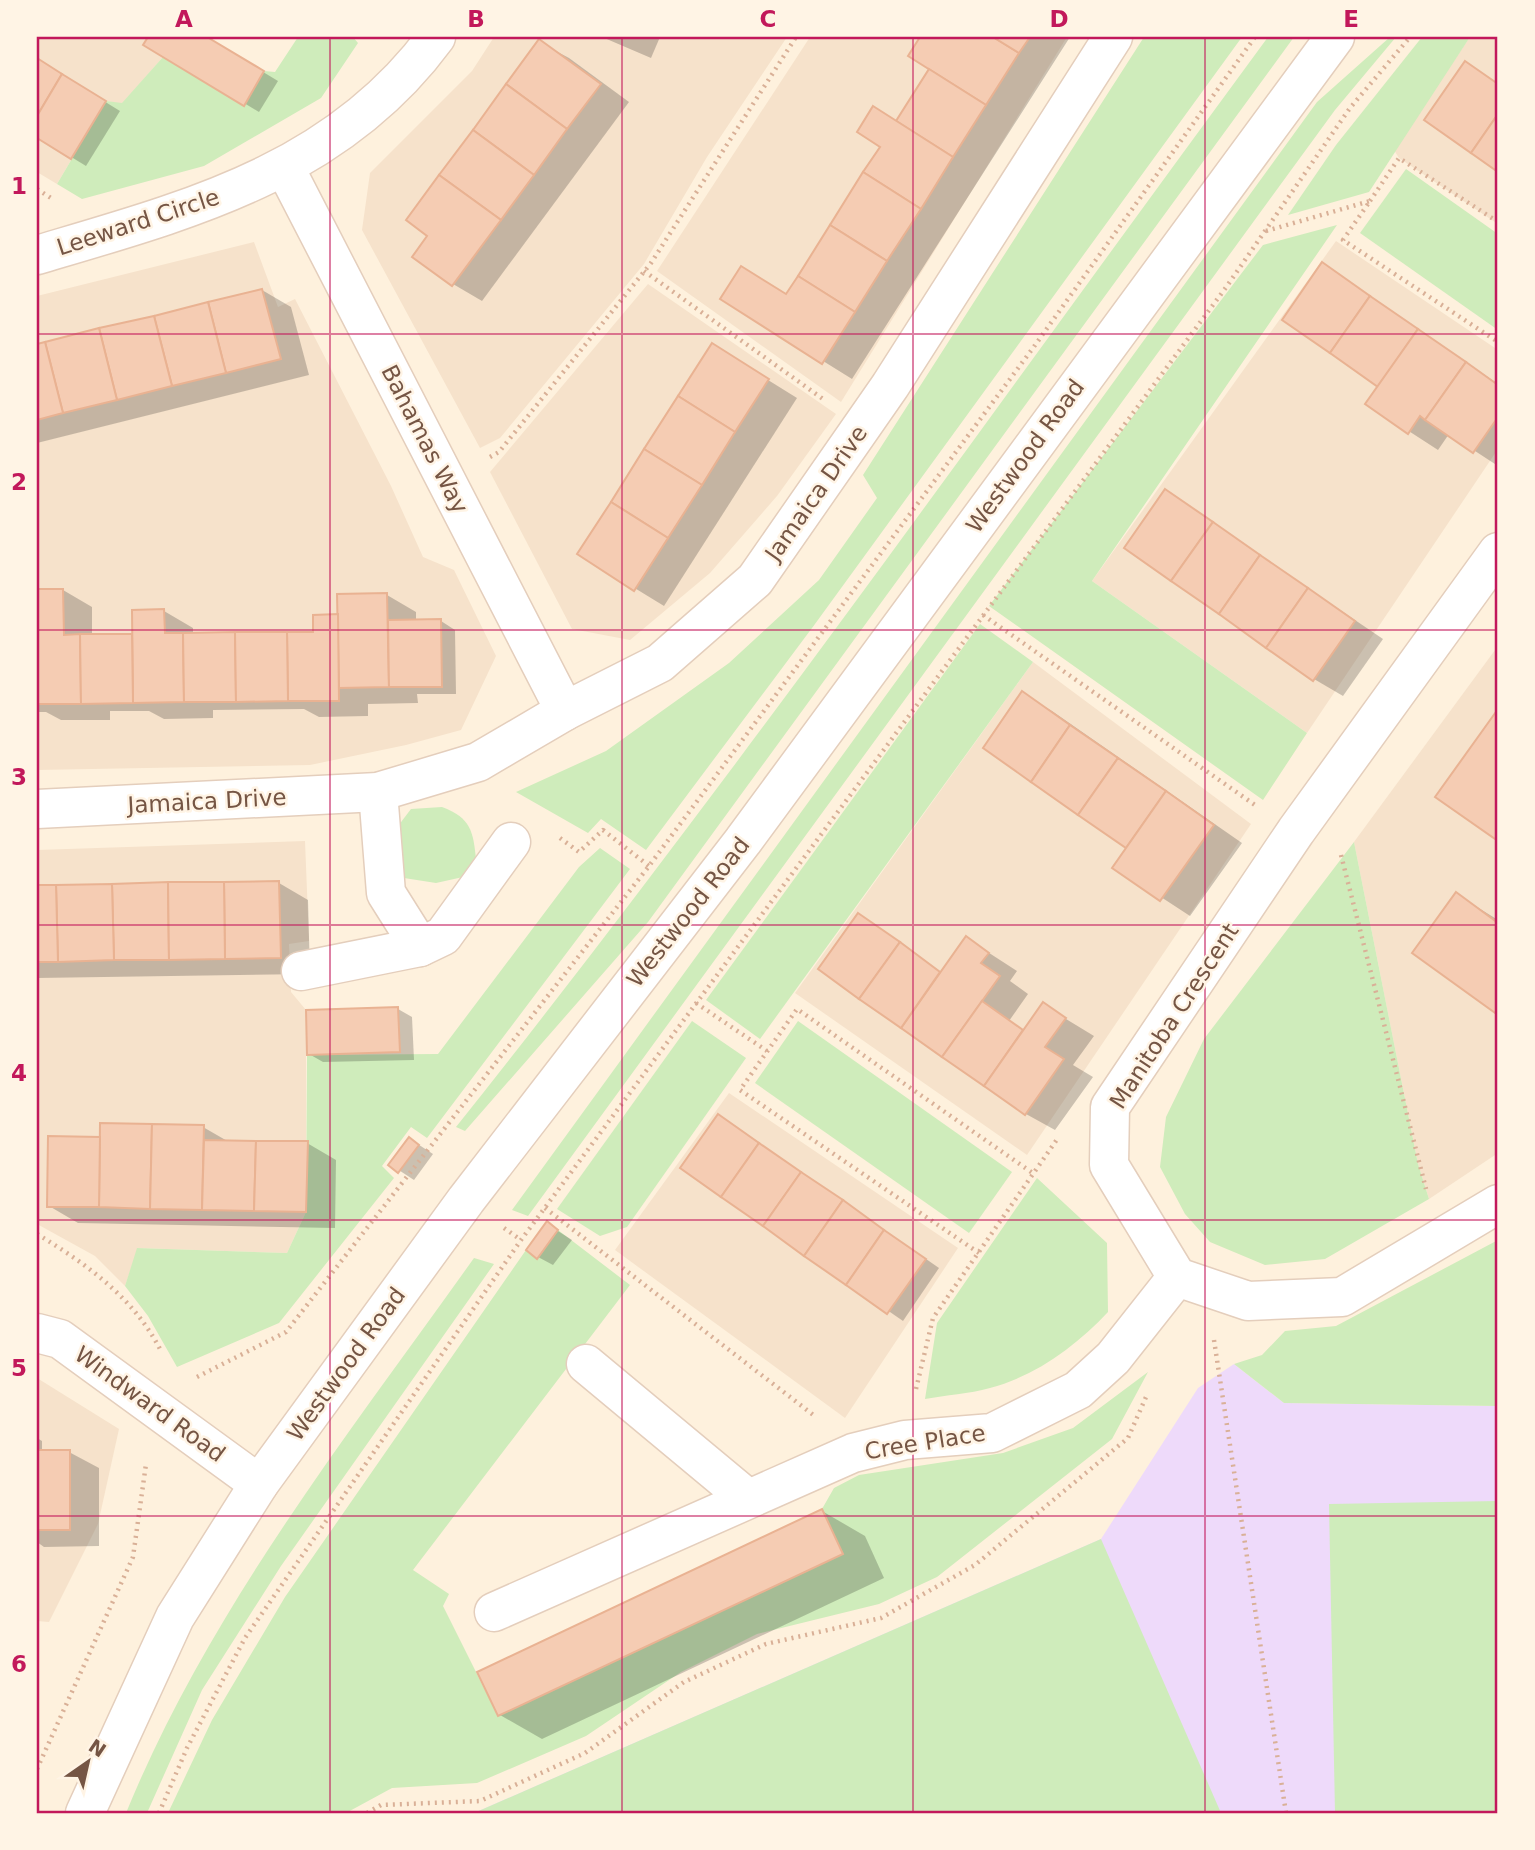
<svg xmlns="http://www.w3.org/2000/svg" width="1535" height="1850" viewBox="0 0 1535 1850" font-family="'DejaVu Sans',sans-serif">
<rect width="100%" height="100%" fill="#fef1dd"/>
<g fill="#f6e2cb">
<path d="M37 37H207L264 71 244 106 163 57 122 104 106 101 57 184 37 172Z"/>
<path d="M494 37H787L707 157 644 264 500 438 480 448 362 230 370 173 472 71Z"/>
<path d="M810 37H1067L841 402 657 271Z"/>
<path d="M1470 37H1498V224L1399 158 1394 150Z"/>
<path d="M1336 241 1498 350V449L1307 733 1092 581Z"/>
<path d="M254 242 278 307 295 299 391 486 423 557 454 570 496 656 461 730 406 745 310 765 37 770V296Z"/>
<path d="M648 284 836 414 777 496 710 573 630 640 572 629 490 472Z"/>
<path d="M1498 646V1153L1429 1199 1418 1164 1354 842Z"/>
<path d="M1033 662 1251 824 1027 1155 795 993Z"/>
<path d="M305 841 309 941 289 944 291 992 306 1010V1212L287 1253 138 1248 125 1286 95 1256 37 1224V850Z"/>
<path d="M729 1093 958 1248 845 1418 615 1250Z"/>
<path d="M37 1378 119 1429 98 1524 49 1622 37 1621Z"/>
</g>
<path fill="#eedafa" d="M1234 1364 1284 1403 1498 1406V1813H474L1101 1539 1198 1388Z"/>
<g fill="#cfecbb">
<path d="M298 37H353L358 43 321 98 204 166 82 199 57 184 106 101 122 103 163 57 244 105 264 71 275 72Z"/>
<path d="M1144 37H1242L815 624 646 850 601 819 588 833 516 792 606 751 729 663 819 580 877 498 863 475Z"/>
<path d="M1268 37H1294L648 922 465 1131 456 1127C738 773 999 402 1268 37Z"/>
<path d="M1390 37H1396L1335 110 528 1216 512 1210 1317 102Z"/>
<path d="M1422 37H1470L1369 192 1288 215 1336 145Z"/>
<path d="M1406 169 1498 234V330L1360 233Z"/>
<path d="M1337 225 1092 581 1307 733 1263 800 989 606 1263 245Z"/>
<path d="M980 624 1033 662 760 1039 706 1000Z"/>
<path d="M442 807C471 818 473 831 476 859L463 877 436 883 404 878 395 830 411 809Z"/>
<path d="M1354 842 1418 1164 1429 1199 1325 1259 1265 1265 1210 1242 1185 1214 1160 1167 1166 1117 1204 1039Z"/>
<path d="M600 848 630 869 427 1138 411 1127 382 1166 394 1178 279 1323 177 1367 148 1316 125 1286 137 1248 287 1253 306 1212 307 1055 438 1054 579 867Z"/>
<path d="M692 1021 746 1058 627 1227 600 1236 557 1209Z"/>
<path d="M798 1021 1012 1172 969 1233 755 1083Z"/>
<path d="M1037 1178 1107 1243 1108 1312C1076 1346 1036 1376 990 1388 969 1394 946 1395 925 1399L937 1323Z"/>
<path d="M558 1230 630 1285 413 1570 449 1594 443 1606 498 1716 843 1554 822 1509 834 1488 859 1475 1003 1453 1073 1428 1148 1372 1112 1439 937 1577 879 1604 757 1634 681 1672 586 1736 477 1783 392 1788 346 1813H168L212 1720 285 1597 526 1250 538 1258Z"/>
<path d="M1498 1240V1406L1284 1403 1234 1364 1262 1355 1285 1331 1336 1326Z"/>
<path d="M474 1258 494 1264 281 1566 202 1690 147 1813H126C209 1610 348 1435 474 1258Z"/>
<path d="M1498 1501V1813H1335L1329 1504Z"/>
<path d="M1101 1539 1221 1813H474Z"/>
</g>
<g fill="#0003">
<path d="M150 37H205L278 81 259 112 146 44Z"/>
<path d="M602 37H660L651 58Z"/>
<path d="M923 37H1070L852 379 722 298 787 295 931 68 910 56Z"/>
<path d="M539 42 569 58 629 102 482 301 453 284 429 236Z"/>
<path d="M37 60 120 111 86 166 37 136Z"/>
<path d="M1465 64 1498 83V170L1426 120Z"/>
<path d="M1323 265 1498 384V466L1449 434 1438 450 1367 404 1380 386Z"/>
<path d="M262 290 291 307 309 375 37 443V346Z"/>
<path d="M741 363 797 398 664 606 579 554Z"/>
<path d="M1166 492 1383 639 1343 696 1314 679 1127 548Z"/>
<path d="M63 590 92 607V636H134L164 611 193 628V635L315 633 340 615 387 595 416 612V621H441L455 630 456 694H417L418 703 368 704V716L319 717 304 709 213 710V718L164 719 149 711H110V720H61L46 712H37V591Z"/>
<path d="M1023 694 1052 711 1242 843 1190 916 1115 867 1129 848 985 748Z"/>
<path d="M1498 712V839L1438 797Z"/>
<path d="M279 883 308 900 310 974 37 978V887Z"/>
<path d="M1456 894 1498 920V1013L1415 953Z"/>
<path d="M873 924 942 973 966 938 1017 971 1010 981 1028 994 1009 1021 1024 1031 1043 1005 1094 1036 1073 1065 1093 1077 1055 1130 1026 1114 821 969Z"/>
<path d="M398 1009 412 1017 414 1060 323 1062 309 1054Z"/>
<path d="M732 1124 939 1268 903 1321 682 1168Z"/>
<path d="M203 1127 229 1142 307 1143 336 1160 335 1228 78 1223 49 1206 102 1139Z"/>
<path d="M410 1139 433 1154 414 1180 391 1165Z"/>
<path d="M547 1224 572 1240 553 1265 538 1257Z"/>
<path d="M37 1438 42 1441V1451L69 1452 99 1468V1546L44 1547 37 1542Z"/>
<path d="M822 1511 865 1536 884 1578 542 1739 500 1715Z"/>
</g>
<g fill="#f5ccb3" stroke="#e9b292" stroke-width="2">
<path d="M148 37H207L264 71 244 106 143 45Z"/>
<path d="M920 37H993L1019 53 986 105 908 56Z"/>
<path d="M993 37H1030L1019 53Z"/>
<path d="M539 39 601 84 567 129 506 84Z"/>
<path d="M37 58 62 74 37 116Z"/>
<path d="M1465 61 1498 84V114L1471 153 1424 120Z"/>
<path d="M929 69 986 105 953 157 896 121Z"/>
<path d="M62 74 106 101 71 159 37 138V116Z"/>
<path d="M506 84 567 129 534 175 473 130Z"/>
<path d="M873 106 953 157 921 209 863 172 880 147 857 132Z"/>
<path d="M1498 114V172L1471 153Z"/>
<path d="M473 130 534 175 501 220 439 175Z"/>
<path d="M863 172 921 209 887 261 830 225Z"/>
<path d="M439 175 501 220 452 286 412 257 427 236 406 220Z"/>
<path d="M830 225 887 261 855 312 798 276Z"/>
<path d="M1322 262 1370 296 1330 353 1282 320Z"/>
<path d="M741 266 786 294 798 276 855 312 822 364 720 299Z"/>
<path d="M262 289 281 359 226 373 208 302Z"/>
<path d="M1370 296 1418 329 1378 387 1330 353Z"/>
<path d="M208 302 226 373 172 386 154 316Z"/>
<path d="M154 316 172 386 117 400 99 328Z"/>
<path d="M99 328 117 400 63 413 45 342Z"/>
<path d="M1418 329 1466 362 1425 420 1420 416 1408 434 1365 404Z"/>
<path d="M45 342 63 413 37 420V344Z"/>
<path d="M712 343 769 379 735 432 678 396Z"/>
<path d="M1466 362 1498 385V417L1473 453 1425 420Z"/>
<path d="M678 396 735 432 702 485 644 449Z"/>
<path d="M644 449 702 485 668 538 611 502Z"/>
<path d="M1165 489 1213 522 1171 581 1124 548Z"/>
<path d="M611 502 668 538 634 591 577 554Z"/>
<path d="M1213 522 1260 555 1219 614 1171 581Z"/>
<path d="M1260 555 1308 588 1266 648 1219 614Z"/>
<path d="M1308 588 1355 621 1313 681 1266 648Z"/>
<path d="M37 589H63L64 635 80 634 81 704H37Z"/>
<path d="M387 593 389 687 339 688 337 594Z"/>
<path d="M164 609 165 633H183L184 702 133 703 132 610Z"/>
<path d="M338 614 339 701H288L287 632H313V615Z"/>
<path d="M441 619 442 687H389L388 620Z"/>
<path d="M235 632 236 702H184L183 633Z"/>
<path d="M235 632H287L288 701 236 702Z"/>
<path d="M80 634H132L133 703 81 704Z"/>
<path d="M1022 691 1070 725 1031 782 983 748Z"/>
<path d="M1498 709V841L1435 797Z"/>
<path d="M1070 725 1118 758 1078 815 1031 782Z"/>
<path d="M1118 758 1166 791 1126 848 1078 815Z"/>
<path d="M1166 791 1214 825 1160 901 1112 868Z"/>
<path d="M279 881 281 958 225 959 224 882Z"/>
<path d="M168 882 169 960H114L112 884Z"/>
<path d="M168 882H224L225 959 169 960Z"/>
<path d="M112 884 114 960 58 962 56 885Z"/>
<path d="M37 885H56L58 962H37Z"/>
<path d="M1456 892 1498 923V1015L1412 953Z"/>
<path d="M858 913 900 942 859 999 818 969Z"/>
<path d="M966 936 989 953 981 963 1000 976 942 1057 901 1028Z"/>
<path d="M900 942 940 972 901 1028 859 999Z"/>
<path d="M982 1001 1023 1030 984 1086 942 1057Z"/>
<path d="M1043 1002 1066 1018 1045 1047 1064 1059 1025 1115 984 1086Z"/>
<path d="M398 1007 400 1052 307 1055 306 1010Z"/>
<path d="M718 1114 759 1143 721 1197 680 1168Z"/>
<path d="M100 1123 152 1124 150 1209 99 1207Z"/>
<path d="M152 1124 204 1125 202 1210 150 1209Z"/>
<path d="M48 1136 100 1137 99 1207H47Z"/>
<path d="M409 1137 419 1145 398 1173 388 1165Z"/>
<path d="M204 1140 256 1141 254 1211 202 1210Z"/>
<path d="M256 1141H308L306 1212 254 1211Z"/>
<path d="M759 1143 801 1172 763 1226 721 1197Z"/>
<path d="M801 1172 843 1200 804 1256 763 1226Z"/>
<path d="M843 1200 884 1230 846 1285 804 1256Z"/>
<path d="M547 1221 558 1230 537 1259 526 1250Z"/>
<path d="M884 1230 926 1259 887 1314 846 1285Z"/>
<rect x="37" y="1450" width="33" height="80"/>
<path d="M822 1509 843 1554 498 1716 477 1672Z"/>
</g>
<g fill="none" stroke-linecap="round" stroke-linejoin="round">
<defs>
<g id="minor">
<path d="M285 168 565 711"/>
<path d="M37 255C189 210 337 172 436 37"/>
<path d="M1498 552 1296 831 1110 1107 1109 1165 1177 1277 1248 1301 1342 1297 1498 1204"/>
<path d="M378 792 386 893 420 947"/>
<path d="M37 809 378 792 478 762 565 711 660 663 755 580 890 386 1113 37"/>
<path d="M301 971 420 947 443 936 511 842"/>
<path d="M37 1333 60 1339 259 1484"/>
<path d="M586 1364 747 1498"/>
<path d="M494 1612 853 1453 905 1440 992 1433 1078 1390 1113 1358 1177 1277"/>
<path d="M85 1813 175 1617 259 1484 466 1200 743 841 1335 37"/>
</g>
</defs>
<use href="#minor" stroke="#e4cebc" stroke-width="41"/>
<g stroke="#d9b097" stroke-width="4.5" stroke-dasharray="2 5" stroke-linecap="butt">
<path d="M37 189 51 198"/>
<path d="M1370 201 1399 158 1498 222"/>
<path d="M1266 231 1370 201 1343 240 1498 342"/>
<path d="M644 271 823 399"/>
<path d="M490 457 499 452 651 263 796 37"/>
<path d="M983 615 1255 805"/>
<path d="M560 838 579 852 603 830 649 866"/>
<path d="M1341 855 1426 1189"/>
<path d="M696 1003 767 1051"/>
<path d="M545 1208 816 1417"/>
<path d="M504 1228 521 1240"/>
<path d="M37 1234C85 1263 133 1297 160 1349"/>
<path d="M979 1253 740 1090 797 1009 1034 1174"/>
<path d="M1214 1340 1286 1813"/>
<path d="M197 1377 286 1332 649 866 1033 348 1255 37"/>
<path d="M916 1389 933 1318 1058 1138"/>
<path d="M37 1769 133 1557 146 1464"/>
<path d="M159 1813 187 1748 245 1638 521 1240 1227 286 1350 108 1410 37"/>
<path d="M367 1813 381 1805 480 1801 585 1753 684 1682 766 1644 881 1618 975 1565 1128 1438 1146 1397"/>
</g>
<use href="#minor" stroke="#fff" stroke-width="38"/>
</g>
<path fill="none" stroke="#c2185b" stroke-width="2" stroke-opacity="0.55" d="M330 37V1813M622 37V1813M913 37V1813M1205 37V1813M37 334H1498M37 630H1498M37 925H1498M37 1220H1498M37 1516H1498"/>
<g text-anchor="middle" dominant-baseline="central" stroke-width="5" stroke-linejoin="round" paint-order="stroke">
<g font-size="23" fill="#755544" stroke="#fff4e5">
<text transform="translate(138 222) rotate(-18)">Leeward Circle</text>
<text transform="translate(425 439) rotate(63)">Bahamas Way</text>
<text transform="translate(1025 456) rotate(-54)">Westwood Road</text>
<text transform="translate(816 493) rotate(-55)">Jamaica Drive</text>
<text transform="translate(207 801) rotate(-3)">Jamaica Drive</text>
<text transform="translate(688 912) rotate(-52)">Westwood Road</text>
<text transform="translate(1174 1016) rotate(-57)">Manitoba Crescent</text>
<text transform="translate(346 1364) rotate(-54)">Westwood Road</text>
<text transform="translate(150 1404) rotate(36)">Windward Road</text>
<text transform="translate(925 1442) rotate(-9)">Cree Place</text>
</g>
</g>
<rect width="1535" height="1850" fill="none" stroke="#fff4e5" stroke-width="77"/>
<g transform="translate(88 1762) rotate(34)" stroke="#fff4e5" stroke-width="5" paint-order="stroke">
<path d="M0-5L12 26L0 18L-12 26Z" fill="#755544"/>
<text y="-10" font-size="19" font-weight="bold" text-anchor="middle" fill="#755544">N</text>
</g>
<rect x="38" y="38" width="1458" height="1774" fill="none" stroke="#c2185b" stroke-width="2.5"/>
<g font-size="23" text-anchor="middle" font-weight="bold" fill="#c2185b">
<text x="184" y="27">A</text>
<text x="476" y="27">B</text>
<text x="768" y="27">C</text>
<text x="1059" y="27">D</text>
<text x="1351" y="27">E</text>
<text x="19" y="194">1</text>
<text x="19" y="490">2</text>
<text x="19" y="785">3</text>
<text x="19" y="1081">4</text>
<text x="19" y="1376">5</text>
<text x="19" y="1672">6</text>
</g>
</svg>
